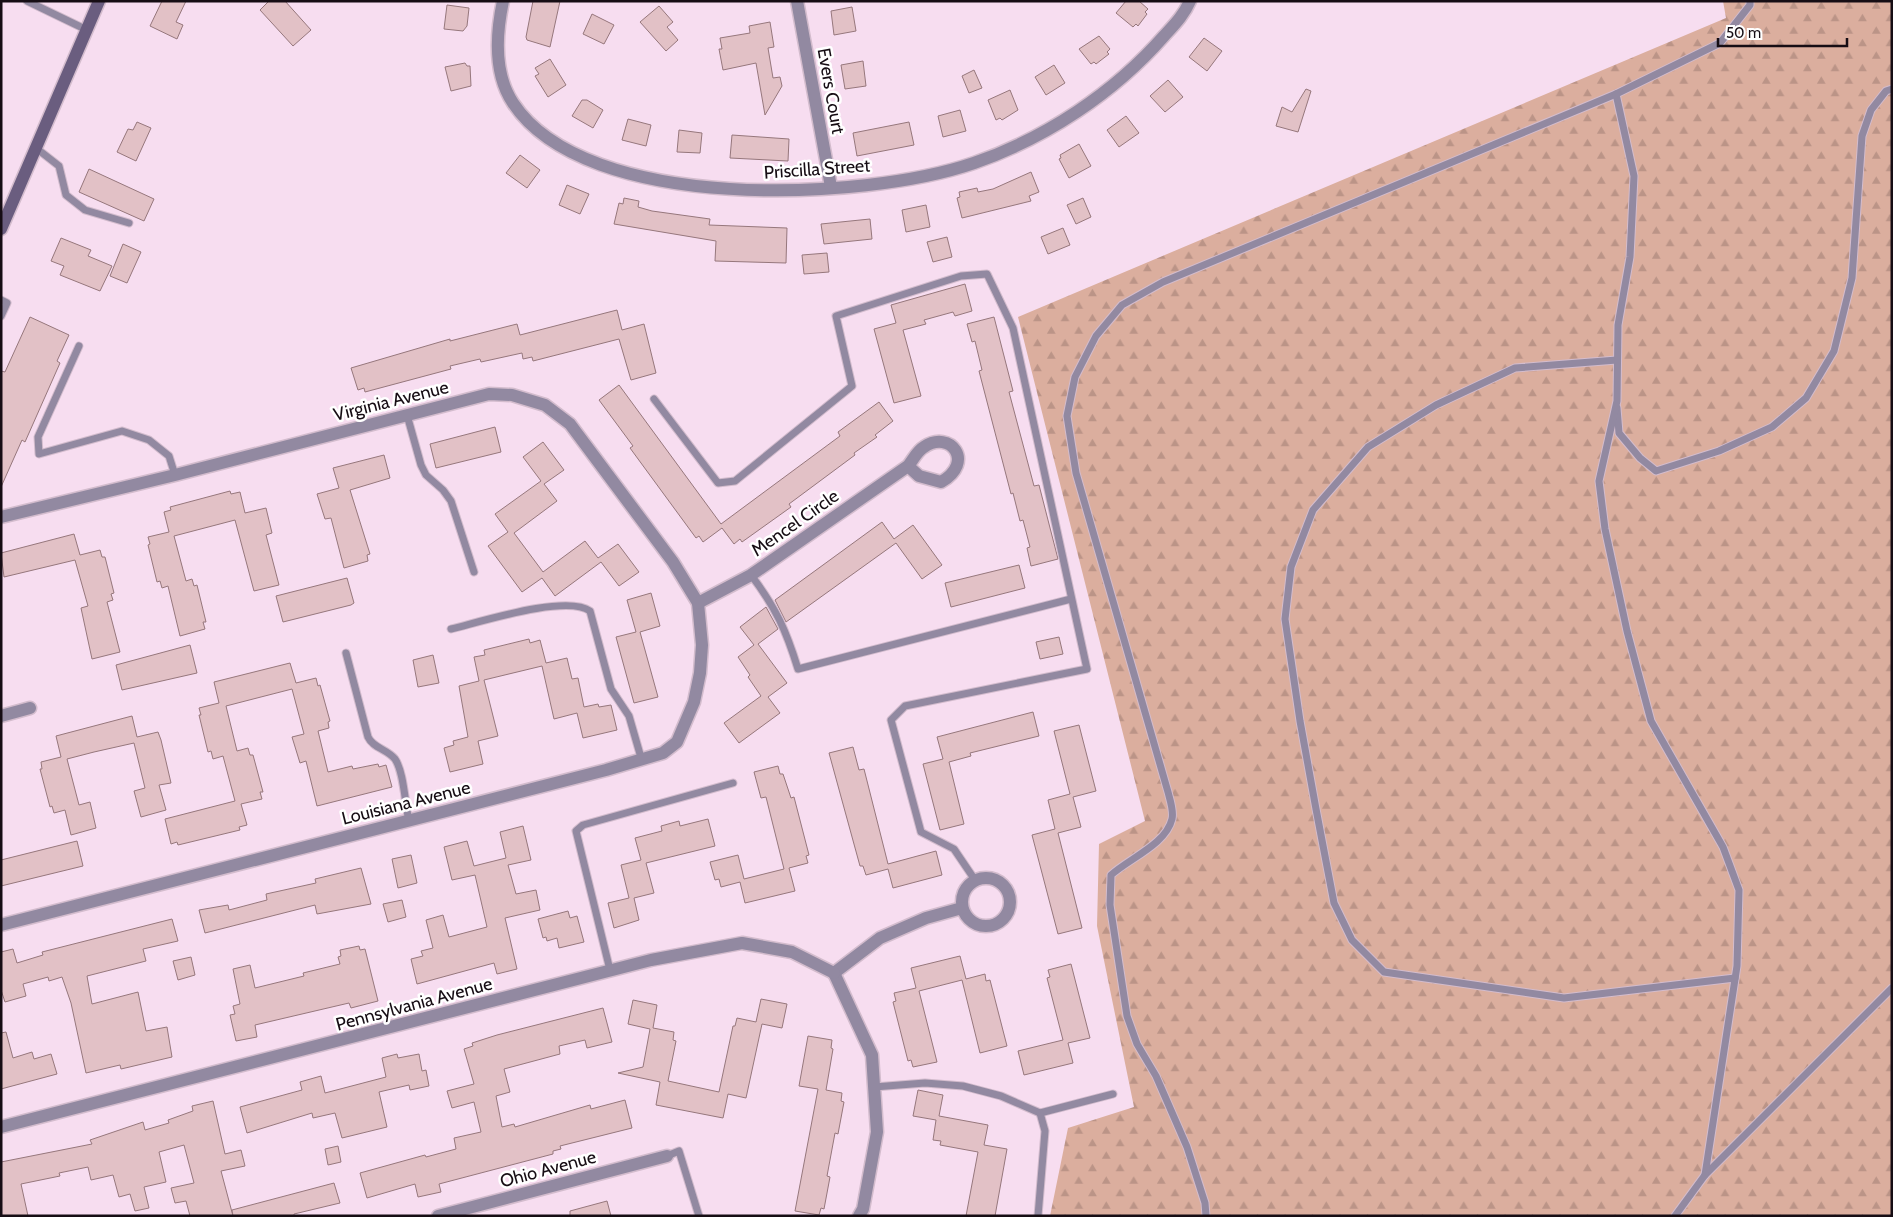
<svg xmlns="http://www.w3.org/2000/svg" width="1893" height="1217" viewBox="0 0 1893 1217" font-family="Cabin,sans-serif">
<defs>
<pattern id="forest-firs" width="22" height="20" patternUnits="userSpaceOnUse" patternTransform="scale(1.25)"><rect width="22" height="20" fill="#dbae9e"/><path d="M5 1l3.5 6h-7zM16 11l3.5 6h-7z" fill="#bb9487"/></pattern>
</defs>
<rect width="100%" height="100%" fill="#f7ddf0"/>
<path fill="url(#forest-firs)" d="M1723 1H1892V1216H1050L1068 1128 1134 1107 1097 926 1099 844 1145 821 1018 317 1726 18Z"/>
<g fill="#e2c1c6" stroke="#96777c">
<path d="M162 1H186L176 22 183 25 177 39 150 26Z"/>
<path d="M269 1H285L311 30 293 46 260 10Z"/>
<path d="M533 1H560L550 47 527 40 526 37Z"/>
<path d="M1126 1H1139L1148 9 1145 12 1147 14 1138 26 1136 24 1133 27 1116 13Z"/>
<path d="M447 5 469 8 467 26 463 31 444 29Z"/>
<path d="M659 6 673 22 667 27 678 40 666 51 640 22Z"/>
<path d="M852 7 856 31 834 35 831 11Z"/>
<path d="M592 14 614 25 604 44 583 34Z"/>
<path d="M770 22 774 47 768 48 773 78 780 77 782 86 765 115 756 63 723 70 719 49H722L720 38 750 33 749 26Z"/>
<path d="M1099 36 1110 49 1107 52 1109 54 1096 64 1094 62 1091 64 1079 49Z"/>
<path d="M1204 38 1222 51 1207 71 1189 57Z"/>
<path d="M550 59 566 85 548 97 535 76 539 74 535 68Z"/>
<path d="M863 61 866 86 845 89 841 65Z"/>
<path d="M465 63 467 66H470L471 86 451 91 445 67Z"/>
<path d="M1054 65 1065 83 1046 95 1035 77Z"/>
<path d="M974 70 982 88 969 93 962 76Z"/>
<path d="M1168 80 1183 97 1165 112 1150 96Z"/>
<path d="M1306 89 1311 91 1298 132 1276 126 1282 107 1292 112Z"/>
<path d="M1010 90 1018 110 1002 120 1000 118 996 120 988 100Z"/>
<path d="M582 100H587L603 110 593 128 572 116Z"/>
<path d="M960 110 966 131 943 137 938 116Z"/>
<path d="M1126 116 1139 133 1119 147 1107 130Z"/>
<path d="M628 119 651 125 646 146 622 140Z"/>
<path d="M137 122 151 128 136 161 117 152 128 129 133 130Z"/>
<path d="M909 122 914 145 857 156 853 133Z"/>
<path d="M679 130 702 133 700 153 677 152Z"/>
<path d="M732 135 789 139 788 161 730 158Z"/>
<path d="M1079 144 1091 166 1069 178 1059 159 1061 158 1060 155Z"/>
<path d="M520 155 540 170 527 188 506 173Z"/>
<path d="M89 169 154 199 144 221 79 192Z"/>
<path d="M1031 172 1039 192 1029 196 1031 201 962 218 957 198 960 197 959 192 977 188 978 192 993 189Z"/>
<path d="M567 185 589 194 580 214 559 205Z"/>
<path d="M624 198 639 201 638 207 652 211 710 219 709 225 787 228 786 263 715 261 716 241 614 224 619 203 623 204Z"/>
<path d="M1083 198 1091 217 1076 224 1067 205Z"/>
<path d="M926 205 930 227 906 232 902 210Z"/>
<path d="M870 219 872 239 824 244 821 224Z"/>
<path d="M1063 228 1070 245 1048 254 1041 237Z"/>
<path d="M947 237 952 257 933 262 927 242Z"/>
<path d="M61 238 91 250 88 256 112 266 100 291 60 275 64 266 51 261Z"/>
<path d="M123 244 141 252 127 283 110 276Z"/>
<path d="M827 253 829 272 804 274 802 255Z"/>
<path d="M965 284 972 311 955 316 953 312 924 320 926 324 903 330 921 396 894 403 874 329 896 323 891 305Z"/>
<path d="M617 310 622 330 644 324 656 373 631 380 619 339 533 361 532 357 523 359 522 353 481 362 480 359 450 366 451 369 365 392 364 388 358 390 351 368 450 339V341L517 324 520 335Z"/>
<path d="M30 317 69 335 57 361 60 363 25 442 22 440 1 487V371L5 372Z"/>
<path d="M994 317 1013 391 1009 392 1034 486 1039 485 1058 559 1031 566 1027 548 1030 547 1023 520 1020 521 1013 493 1011 494 979 371 982 370 975 341 972 342 967 324Z"/>
<path d="M619 385 721 524 840 436 838 432 879 402 893 421 875 435 877 437 854 453 855 455 789 504 791 507 742 542 740 539 734 544 722 528 703 542 699 536 696 538 630 448 633 446 599 400Z"/>
<path d="M495 427 501 452 436 468 430 444Z"/>
<path d="M543 442 564 470 544 484 557 501 514 533 543 572 585 541 598 558 618 544 639 572 619 586 601 562 555 596 542 578 522 592 488 546 508 532 495 514 541 481 523 457Z"/>
<path d="M384 455 390 478 350 490 370 554 367 555 368 561 344 568 331 518 325 519 317 494 339 488 333 468Z"/>
<path d="M230 491 231 494 240 492 245 513 266 508 272 533 266 535 279 585 254 591 235 520 174 536 186 581 192 579 194 586 197 585 206 622H203L205 629 180 636 168 586 162 588 160 581 157 582 148 545 150 544 148 537 169 532 164 512 171 510 170 507Z"/>
<path d="M882 522 894 539 913 525 942 565 922 579 896 543 786 622 775 600Z"/>
<path d="M74 534 80 555 100 550 102 557H105L114 593 111 594 113 600 107 602 120 652 92 659 81 608 88 606 75 560 4 577 1 553Z"/>
<path d="M1019 565 1025 588 951 607 945 583Z"/>
<path d="M347 578 354 603 351 605 283 622 276 596Z"/>
<path d="M651 593 660 626 640 632 658 697 634 703 616 637 636 632 627 600Z"/>
<path d="M766 607 778 629 758 644 787 683 768 697 780 713 739 743 724 723 761 696 748 677 750 675 738 657 754 645 740 627Z"/>
<path d="M1059 637 1063 654 1040 659 1036 642Z"/>
<path d="M529 639 530 643 540 640 546 663 567 658 572 679 578 678 584 707 598 704 599 707 611 705 617 730 583 738 577 713 554 719 542 666 484 680 498 736 478 741 483 764 450 772 444 748 454 745 453 741 468 737 459 686 479 681 474 657 485 655 484 650Z"/>
<path d="M190 645 197 673 122 690 116 665Z"/>
<path d="M433 655 439 683 418 687 413 660Z"/>
<path d="M290 663 296 683 316 678 318 686 320 685 330 721 328 722 329 728 318 731 328 772 352 766 353 769 378 764 379 767 386 765 392 787 317 806 306 761 300 763 292 737 304 734 292 689 226 706 237 751 248 748 250 755H253L263 792H260L262 799 241 804 247 825 239 827 240 830 178 845 177 842 171 844 165 819 235 801 223 756 213 759 211 751 208 752 199 715H201L199 708 219 703 214 682Z"/>
<path d="M1033 712 1039 736 970 753 971 756 949 762 964 824 940 830 923 764 943 759 937 737Z"/>
<path d="M132 716 137 737 158 732 161 740 171 783 159 785 166 810 141 817 134 791 145 788 134 743 94 752 67 759 79 805 90 802 96 828 71 835 65 810 54 813 52 806 50 807 40 769H42L41 762 61 757 56 736Z"/>
<path d="M1079 725 1096 791 1073 797 1081 827 1058 833 1082 928 1058 934 1032 835 1055 829 1048 800 1070 794 1054 731Z"/>
<path d="M853 747 859 770 864 769 888 864 936 851 942 875 893 888 888 869 866 875 863 866H860L829 753Z"/>
<path d="M778 766 780 774H783L791 798 794 797 809 855 806 856 808 863 789 868 795 891 745 903 740 882 721 887 719 879 715 880 710 862 738 855 744 879 784 869 766 797 761 798 754 772Z"/>
<path d="M708 819 715 846 646 863 654 893 634 898 639 920 614 928 608 903 629 898 621 865 641 860 635 838 662 831 661 826 679 821 680 826Z"/>
<path d="M523 826 531 860 508 865 516 894 536 890 540 910 505 918 517 969 497 974 494 963 417 984 411 959 423 956 421 951 433 948 426 920 443 915 449 937 487 927 475 875 452 880 444 847 467 841 474 866 506 858 500 832Z"/>
<path d="M77 841 83 866 1 886V860Z"/>
<path d="M411 855 417 883 398 888 392 859Z"/>
<path d="M361 868 371 904 317 914 315 905 205 933 199 910 228 905 229 910 267 900 266 894 316 883 315 879Z"/>
<path d="M402 900 406 917 388 922 383 904Z"/>
<path d="M568 911 570 918 577 916 584 942 559 948 557 938 547 941 546 937 543 938 538 919Z"/>
<path d="M172 919 178 941 143 949 146 961 87 976 92 1004 138 992 146 1031 167 1027 172 1057 121 1069 120 1065 86 1073 71 1003 62 977 49 981 48 977 23 984 26 996 5 1002 1 990V952L13 949 17 963 43 955 42 952Z"/>
<path d="M359 946 360 950 365 949 378 1001 351 1008 349 1003 255 1025 257 1037 236 1041 230 1015 235 1014 233 1006 240 1004 233 969 250 965 255 988 304 976 303 973 340 964 338 957 341 956 340 950Z"/>
<path d="M960 956 966 979 985 974 986 981 990 980 1007 1046 980 1053 962 980 919 991 937 1062 913 1067 911 1060 908 1061 893 1002 896 1001 894 993 916 988 911 968Z"/>
<path d="M191 957 195 975 178 980 173 961Z"/>
<path d="M1071 964 1090 1038 1068 1043 1073 1063 1024 1075 1018 1051 1063 1040 1047 978 1050 977 1048 970Z"/>
<path d="M761 999 787 1004 782 1028 762 1024 746 1098 728 1094 723 1118 656 1105 660 1082 618 1073 643 1067 650 1029 628 1024 633 1000 657 1005 653 1028 674 1032 673 1040 676 1041 668 1081 719 1092 733 1026H735L737 1018 756 1022Z"/>
<path d="M603 1008 612 1042 587 1048 585 1040 559 1046 560 1054 504 1069 510 1092 496 1096 502 1127 514 1124 515 1127 590 1105 591 1109 625 1100 632 1128 560 1146 561 1149 553 1151V1154L439 1184 441 1192 418 1197 415 1184 367 1198 360 1173 425 1155 426 1157 456 1149 454 1138 481 1132 474 1102 452 1108 447 1091 474 1084 464 1049 473 1046 472 1043 497 1035Z"/>
<path d="M6 1032 13 1058 32 1052 34 1059 51 1054 57 1074 1 1089V1033Z"/>
<path d="M808 1036 832 1040 831 1048 833 1049 826 1090 842 1093 841 1101 844 1102 838 1134 835 1133 827 1176 830 1177 824 1209 821 1208 819 1215 795 1211 818 1089 799 1086Z"/>
<path d="M397 1054 398 1058 419 1054 422 1071 426 1070 429 1086 410 1090 409 1085 379 1092 387 1127 342 1138 335 1113 313 1118 312 1113 247 1133 240 1107 302 1090 300 1082 321 1076 325 1093 386 1077 382 1058Z"/>
<path d="M918 1090 943 1095 939 1116 988 1125 984 1145 1007 1149 995 1216H966L978 1152 940 1145 941 1141 933 1140 936 1120 913 1116Z"/>
<path d="M213 1101 225 1154 241 1150 245 1166 221 1171 233 1216H190L186 1201 175 1203 171 1188 194 1183 184 1145 159 1152 166 1182 144 1187 149 1208 135 1211 130 1194 119 1197 113 1175 91 1180 88 1167 59 1173 60 1176 21 1184 28 1216H1V1162L92 1144 90 1140 143 1122 145 1130 169 1123 168 1120 193 1111 192 1106Z"/>
<path d="M338 1146 341 1162 328 1165 325 1149Z"/>
<path d="M334 1183 340 1203 294 1214V1216H233L232 1210Z"/>
<path d="M607 1201 611 1216H570V1211Z"/>
</g>
<g fill="none" stroke-linecap="round" stroke-linejoin="round">
<defs>
<g id="service">
<path d="M27 1 87 30"/>
<path d="M36 148 59 166 66 195 85 210 129 223"/>
<path d="M1 300 7 303 1 316"/>
<path d="M79 346 38 437 39 454 122 431 149 440 169 456 175 475"/>
<path d="M1617 360 1515 368 1436 405 1368 447 1313 510 1291 567 1285 619 1300 721 1316 809 1334 903 1352 940 1384 972 1564 998 1735 978"/>
<path d="M654 399 718 483 735 481 852 386 836 316 961 276 987 274 1013 328 1087 669 905 706 891 720 921 832 954 849 975 880"/>
<path d="M1617 408 1619 433 1640 458 1656 471 1719 451 1772 427 1806 398 1834 351 1852 278 1862 136 1871 110 1886 91 1892 89"/>
<path d="M407 415 421 465 426 475 443 490 451 501 474 572"/>
<path d="M751 575C776 608 786 630 798 669L1071 599"/>
<path d="M451 629C480 622 567 594 590 611L611 689 629 716 642 761"/>
<path d="M346 653 368 737C373 748 387 749 395 759 404 772 405 805 409 821"/>
<path d="M610 970 576 831 583 825 733 783"/>
<path d="M874 1087 925 1083 963 1086 1001 1096 1040 1113 1113 1094"/>
<path d="M667 1156 679 1151 699 1216"/>
<path d="M1705 1175 1892 988"/>
<path d="M1038 1216 1045 1131 1040 1113"/>
<path d="M1206 1216 1205 1203 1187 1147 1156 1076 1137 1044 1127 1016 1110 905 1111 875C1130 858 1166 844 1172 819 1174 811 1170 800 1168 792L1076 473 1067 416 1075 377 1096 336 1122 305 1163 282 1616 94"/>
<path d="M1675 1216 1705 1175 1737 966 1739 890 1723 847 1651 721 1627 631 1605 529 1599 481 1617 401 1618 325 1630 257 1634 176 1616 94 1720 43 1750 5V1"/>
</g>
<g id="minor">
<path d="M503 1C496 34 493 73 513 103 586 214 864 201 974 163 1046 138 1114 93 1164 36 1174 25 1184 15 1190 1"/>
<path d="M797 1 831 187"/>
<path d="M1 517 175 475 489 394 512 395 545 405 570 424 673 562 698 603 702 645 700 673 694 702 677 742 663 753 606 770 1 925"/>
<path d="M698 603 751 575 908 466C913 460 917 451 924 447 950 429 976 462 941 482L919 476 908 466"/>
<path d="M1 716 30 708"/>
<circle cx="986" cy="902" r="24"/>
<path d="M834 973 872 1055 877 1132 863 1209 859 1216"/>
<path d="M834 973 880 938 926 918 962 908"/>
<path d="M1 1127 651 960 742 943 792 952 834 973"/>
<path d="M438 1216 667 1156"/>
</g>
<path id="secondary" d="M1 229 99 1"/>
</defs>
<use href="#service" stroke="#d3bccd" stroke-width="9"/>
<use href="#minor" stroke="#d3bccd" stroke-width="15"/>
<use href="#secondary" stroke="#d3bccd" stroke-width="15"/>
<use href="#service" stroke="#9289a1" stroke-width="7"/>
<use href="#minor" stroke="#9289a1" stroke-width="12"/>
<use href="#secondary" stroke="#6a5d7f" stroke-width="12"/>
</g>
<g text-anchor="middle" dominant-baseline="central" stroke-width="5" stroke-linejoin="round" paint-order="stroke">
<g font-size="18" fill="#160d14" stroke="#fff">
<text transform="translate(831 91) rotate(80)">Evers Court</text>
<text transform="translate(817 169) rotate(-4)">Priscilla Street</text>
<text transform="translate(391 401) rotate(-14)">Virginia Avenue</text>
<text transform="translate(795 523) rotate(-35)">Mencel Circle</text>
<text transform="translate(406 803) rotate(-14)">Louisiana Avenue</text>
<text transform="translate(414 1004) rotate(-15)">Pennsylvania Avenue</text>
<text transform="translate(548 1169) rotate(-15)">Ohio Avenue</text>
</g>
</g>
<rect width="1893" height="1217" fill="none" stroke="#160d14" stroke-width="5"/>
<path d="M1718 38v8h129v-8" fill="none" stroke="#160d14" stroke-width="2.5"/>
<text x="1726" y="38" font-size="15" fill="#160d14" stroke="#ffffff" stroke-width="4" paint-order="stroke">50 m</text>
</svg>
